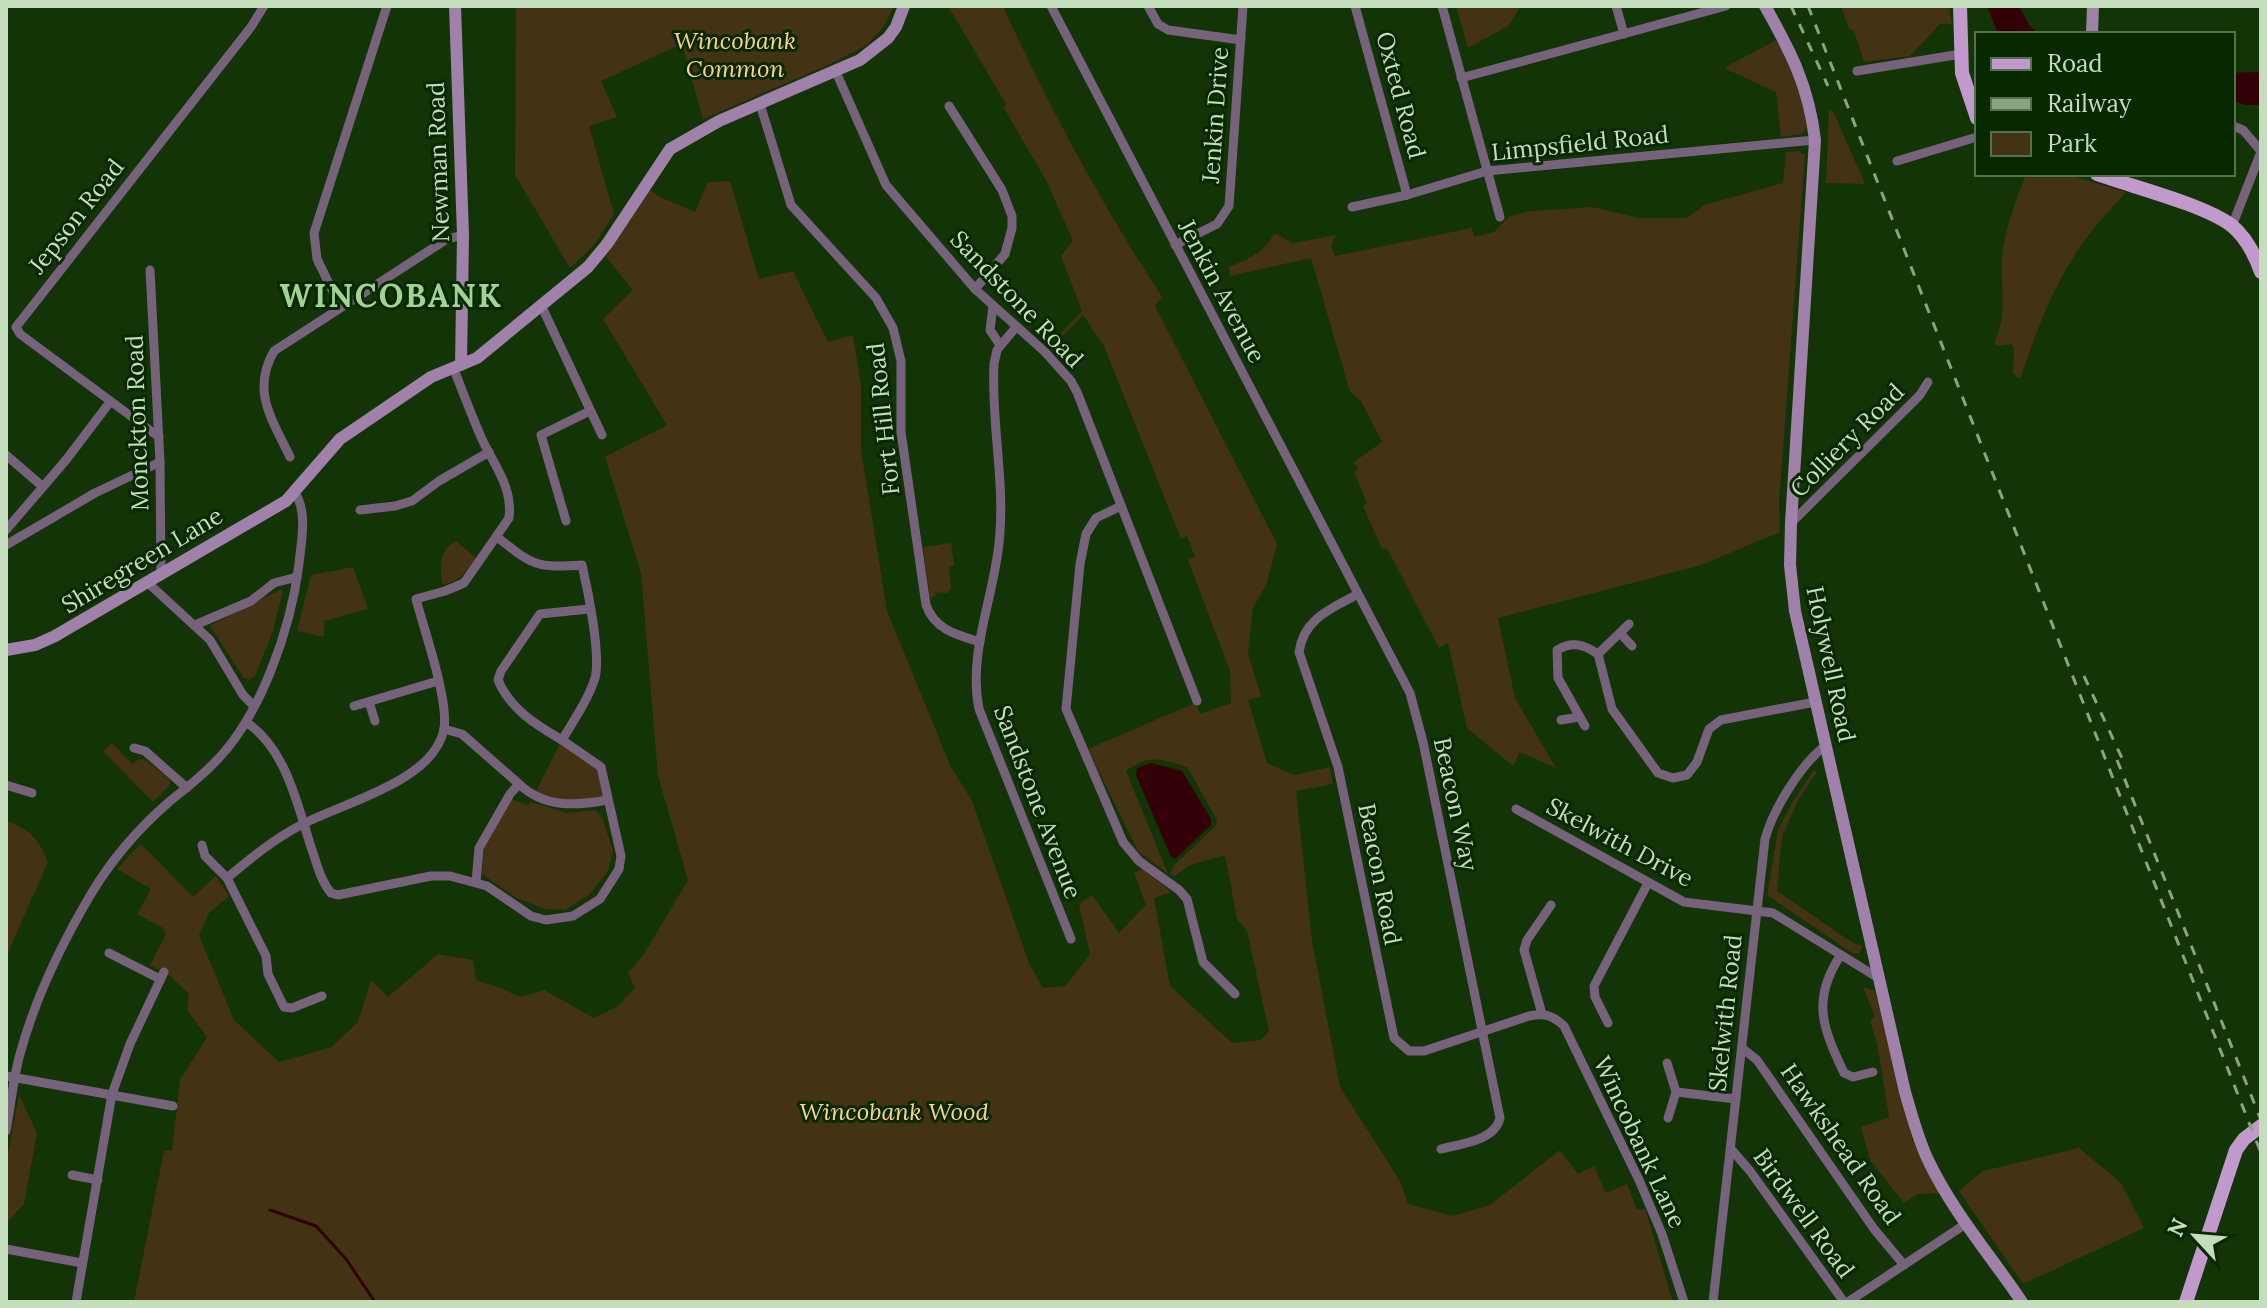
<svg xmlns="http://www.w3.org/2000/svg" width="2267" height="1308" viewBox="0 0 2267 1308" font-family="Lora,serif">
<rect width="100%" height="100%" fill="#133407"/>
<g fill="#443214">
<path d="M516 6H894L884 26 867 45 828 65 703 119 682 44 601 81 617 117 589 126 614 214 594 245 570 268 515 175Z"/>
<path d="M948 6H1003C1048 106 1102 205 1162 297L1155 306 1277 544 1267 583 1253 608 1248 653 1261 696 1248 700 1267 763 1294 775 1330 767 1333 784 1296 791 1312 940 1340 1087 1400 1181 1408 1204 1453 1216 1490 1205 1560 1150 1578 1174 1594 1166 1606 1193 1627 1184 1637 1210 1645 1209 1673 1302H134L164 1151 172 1150 180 1080 207 1037 187 1010 189 994 169 975 150 965 166 934 163 928 137 914 151 889 117 869 140 844C159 860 174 879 193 897L216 876 229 896 209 913 199 935 234 1020 279 1062 332 1047 358 1022 371 980 388 997 438 954 473 960 476 980 500 988 520 997 544 990 594 1018 617 1007 635 988 628 973 644 954 688 880 658 776 641 573 605 457 667 425 603 319 633 290 606 257 647 188 660 197 695 212 708 182 730 181 759 279 793 271 828 342 853 335 861 385V450L887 611 950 765 972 801 1029 963 1043 988 1066 986 1090 954 1079 904 1092 895 1119 933 1146 905 1134 873 1143 869 1171 892 1154 898 1170 986 1232 1043 1261 1040 1269 1031 1247 931 1237 919 1225 855 1190 865 1174 876 1170 874 1173 866 1216 826 1217 820 1187 767C1161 759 1149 754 1126 771L1168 874 1138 851 1088 749 1195 703 1200 714 1231 703 1230 671 1188 560 1195 557 1187 536 1181 539 1104 346 1083 315 1053 345 1051 343 1082 311 1061 256 1073 241 1047 182 1004 108 1006 104Z"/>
<path d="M1456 6H1521L1508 26 1468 48Z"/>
<path d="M1841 6H1949L1952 24H1940L1910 56 1864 62 1854 31 1849 29Z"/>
<path d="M1776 40 1788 58 1808 121 1806 130 1801 134 1781 137 1776 92 1724 68Z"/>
<path d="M1829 111H1833L1865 184 1826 183Z"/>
<path d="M1798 151 1805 155 1779 503 1780 532 1701 565 1498 618 1515 698 1556 768 1520 752 1513 766 1467 728 1448 643 1439 648 1387 548 1382 549 1363 506 1367 503 1354 472 1358 470 1354 462 1382 442 1361 401 1350 392 1311 258 1230 276 1229 267C1248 259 1265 253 1274 233L1293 243 1336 235 1331 246 1335 256 1472 228 1474 237 1494 232 1510 216 1531 211 1592 207 1639 218H1687L1705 205 1783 183 1786 152Z"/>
<path d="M2026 174H2065L2126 192C2111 209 2095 225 2082 244 2053 285 2036 332 2020 379L2013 374 2014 349 2012 344 2000 346 1994 343C2008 315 2000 287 2002 257 2005 229 2016 200 2026 174Z"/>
<path d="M456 541 476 558C467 571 460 581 443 585 439 569 439 549 456 541Z"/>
<path d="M951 543 954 565 949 566 951 588 947 593 935 592 936 596 930 598 923 547Z"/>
<path d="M353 567 368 609 324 621V637L297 631 311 575Z"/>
<path d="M280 590 283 591 273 631 255 676 249 680 244 678 210 626Z"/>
<path d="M562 740 601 767 607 800 585 804 534 795Z"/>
<path d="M112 743 132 764 140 759 147 761 170 780V785L153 802 103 751Z"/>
<path d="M1814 770 1817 772 1800 797 1782 836 1777 891 1853 943 1863 946 1859 954 1852 953 1767 895 1778 830 1793 801Z"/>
<path d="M512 799 528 806 531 802 567 813 595 810 602 817 613 851 608 871 589 895 565 910 544 909 517 898 482 874 484 843Z"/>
<path d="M6 820C30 831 38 837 48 862L6 957Z"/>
<path d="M1863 987 1875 991 1912 1139 1939 1193 1918 1194 1904 1203 1870 1160 1861 1127 1889 1117 1877 1043 1870 1021 1875 1017Z"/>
<path d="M19 1095 37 1133 24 1204 6 1223V1164Z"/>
<path d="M2079 1148 2121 1183 2144 1228 2023 1284 1959 1191 1983 1171Z"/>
</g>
<g fill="#340007">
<path d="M1987 6H2019L2029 25 2039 34H1998Z"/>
<path d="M2261 72V105H2246L2233 101V73Z"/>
<path d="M1151 763 1182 771 1211 819V825L1175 859 1171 857 1136 775 1137 768Z"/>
</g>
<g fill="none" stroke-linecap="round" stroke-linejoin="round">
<path stroke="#340007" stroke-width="3" d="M270 1210 316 1226 346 1259 375 1302"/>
<g stroke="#76637b" stroke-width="9">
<path d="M1051 6 1410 693 1423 742 1500 1118C1495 1141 1460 1144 1441 1149"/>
<path d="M1148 6 1158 24 1168 30 1241 40"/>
<path d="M1355 6 1407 195"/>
<path d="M1442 6 1500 217"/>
<path d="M1616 6 1624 34"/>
<path d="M1857 71 1961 54"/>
<path d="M836 72 886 185 975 289 1045 352 1071 381 1077 392 1197 701"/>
<path d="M1461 78 1726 6"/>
<path d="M760 104 791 205 876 298 893 328 901 361V432L926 605C935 630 957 635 980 642"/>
<path d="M949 106 1002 190 1012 216V228L1005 254 975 289"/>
<path d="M2233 126 2243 130 2261 151"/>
<path d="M1897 161 1977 137"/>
<path d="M1352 207 1407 195 1487 171 1815 140"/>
<path d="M2232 226 2261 152"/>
<path d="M1175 245 1217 224 1229 206 1243 6"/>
<path d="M150 270 160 462 161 575"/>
<path d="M541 305 602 435"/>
<path d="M340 306 317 259 314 233 387 6"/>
<path d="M993 306 990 330 1000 345"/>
<path d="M1016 327 997 350 994 364C991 420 1004 476 1000 532 997 591 967 650 979 709L1071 939"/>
<path d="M159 437 20 334 16 327 251 27 264 6"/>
<path d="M6 455 42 486"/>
<path d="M290 457C272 419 251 391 274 351L447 239 463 235"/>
<path d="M1121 506 1096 518 1086 534 1080 564 1066 709 1123 842 1139 861 1179 890 1187 899 1203 962 1235 994"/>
<path d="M360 510 395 506 412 501 439 481 489 452"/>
<path d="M566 521 541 435 590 411"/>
<path d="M1791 523 1920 395 1928 382"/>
<path d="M6 530 66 460 110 402"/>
<path d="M6 545 95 493 160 462"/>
<path d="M148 583 210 640 243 695 254 706"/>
<path d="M1358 594C1331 609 1304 618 1299 652L1338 767 1394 1038 1409 1051H1424L1529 1016C1545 1013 1552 1015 1564 1026L1639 1180 1662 1234 1684 1302"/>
<path d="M195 625 251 601 274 583 297 577"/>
<path d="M1620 633 1632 646"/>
<path d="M1598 654 1629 624"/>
<path d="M369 702 375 721"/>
<path d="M354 706 438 681"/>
<path d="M1561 720 1579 717"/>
<path d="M246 722C286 749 297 803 311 847 317 863 320 880 331 893L338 895 431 876H450L487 886 531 916 546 920 573 916 600 899 619 869 621 856 601 767 562 740C574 720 588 700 595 678 601 655 588 590 582 565 535 568 534 566 497 537"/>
<path d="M1585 726 1558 678 1557 650C1572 641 1583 644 1598 654L1612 709 1658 773 1673 778 1687 775 1697 762 1709 729 1721 720 1815 702"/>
<path d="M444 729 462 734 519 784 510 794 479 848 476 882"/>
<path d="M562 740C536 725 510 709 498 680L501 671 540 614 589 609"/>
<path d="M134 748 145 751 187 788"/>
<path d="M519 784C544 808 576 806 607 800"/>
<path d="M6 785 32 793"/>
<path d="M1516 809 1684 902 1773 913 1880 979"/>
<path d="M202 845 205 856 227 878 266 956 268 974 284 1007 292 1008 322 996"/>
<path d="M227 878C251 858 274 839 301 825 341 803 434 782 444 729 449 700 424 630 416 599L445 591 464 583 509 518C513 486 493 464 481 437 471 414 462 390 453 367"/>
<path d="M109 953 160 979"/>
<path d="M1840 956C1811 1001 1823 1028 1844 1073L1853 1077 1873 1072"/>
<path d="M1542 1014 1524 950 1527 940 1551 905"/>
<path d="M1608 1023 1595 997 1594 986 1648 883"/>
<path d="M1742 1048 1757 1060 1874 1229 1904 1265"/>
<path d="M1667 1063 1676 1092 1668 1118"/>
<path d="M6 1076 173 1106"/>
<path d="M1676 1092 1736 1099"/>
<path d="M6 1131C11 1105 13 1079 20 1054 35 999 62 943 91 894 112 859 139 828 169 802 185 789 201 777 215 762 261 716 291 628 299 564 301 543 308 512 295 493"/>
<path d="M1731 1149 1750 1171 1844 1302"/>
<path d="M72 1175 98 1180"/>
<path d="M6 1249 82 1263"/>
<path d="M76 1302 112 1094 130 1044 164 972"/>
<path d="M1713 1302 1765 839C1773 810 1800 765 1825 746"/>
<path d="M1848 1302 1967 1223"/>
</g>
<g stroke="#a081a9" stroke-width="12">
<path d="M455 6 463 235 461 365"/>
<path d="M1765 6C1791 52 1809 87 1815 140L1791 523 1790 565 1795 611 1905 1092C1912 1115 1918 1140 1929 1162 1953 1212 1991 1256 2022 1302"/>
<path d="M2092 34 2093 6"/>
<path d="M6 650 35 645 55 636 286 501 340 439 431 377 477 358 588 267 607 244 670 149 719 121 860 60 888 38 896 27 904 6"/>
</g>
<g stroke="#c199cc" stroke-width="14">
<path d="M1960 6 1962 73 1977 118"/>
<path d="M2097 174C2133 187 2202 204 2231 225 2245 236 2255 255 2261 272"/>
<path d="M2186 1302 2236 1150 2244 1139 2261 1126"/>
</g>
<g stroke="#88a480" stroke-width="3" stroke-dasharray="10 10" stroke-linecap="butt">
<path d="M1791 6 1828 86"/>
<path d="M1808 6 2261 1153"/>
<path d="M2084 676 2126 767"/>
<path d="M2117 760 2261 1120"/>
</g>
</g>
<g text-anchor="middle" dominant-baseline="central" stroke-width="6" stroke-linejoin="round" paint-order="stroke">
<g font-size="24" font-style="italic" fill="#ffd289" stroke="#082900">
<text x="735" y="40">Wincobank<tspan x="735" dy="28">Common</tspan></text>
<text x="894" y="1111">Wincobank Wood</text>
</g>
<g font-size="24" fill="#c4ddbd" stroke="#082900">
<text transform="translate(1401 95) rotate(75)">Oxted Road</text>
<text transform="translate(1215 115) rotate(-86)">Jenkin Drive</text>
<text transform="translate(1580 143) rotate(-6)">Limpsfield Road</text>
<text transform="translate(438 162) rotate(-92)">Newman Road</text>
<text transform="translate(76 216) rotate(-52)">Jepson Road</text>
<text transform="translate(1222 291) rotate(62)">Jenkin Avenue</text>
<text transform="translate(1017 299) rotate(46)">Sandstone Road</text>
<text transform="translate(883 419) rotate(-96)">Fort Hill Road</text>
<text transform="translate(137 423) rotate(-92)">Monckton Road</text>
<text transform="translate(1847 440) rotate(-45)">Colliery Road</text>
<text transform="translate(142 560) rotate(-31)">Shiregreen Lane</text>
<text transform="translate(1831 664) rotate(78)">Holywell Road</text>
<text transform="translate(1038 802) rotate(69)">Sandstone Avenue</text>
<text transform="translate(1456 804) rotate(78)">Beacon Way</text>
<text transform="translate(1620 842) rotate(28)">Skelwith Drive</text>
<text transform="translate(1380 874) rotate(79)">Beacon Road</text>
<text transform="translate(1725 1013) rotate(-84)">Skelwith Road</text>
<text transform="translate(1640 1142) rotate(65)">Wincobank Lane</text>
<text transform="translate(1841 1144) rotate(55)">Hawkshead Road</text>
<text transform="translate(1804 1213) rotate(54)">Birdwell Road</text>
</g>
<g font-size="32" font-weight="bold" letter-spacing="2" fill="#a2d294" stroke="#082900">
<text x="391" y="295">WINCOBANK</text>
</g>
</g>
<rect width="2267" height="1308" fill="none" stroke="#c4ddbd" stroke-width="16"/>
<rect x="1975" y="32" width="260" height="144" fill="#082900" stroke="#53714c" stroke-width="2"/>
<rect x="1991" y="58" width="40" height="12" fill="#c199cc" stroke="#53714c" stroke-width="2"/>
<text x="2047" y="72" font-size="24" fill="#c4ddbd">Road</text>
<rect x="1991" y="98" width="40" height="12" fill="#88a480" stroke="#53714c" stroke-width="2"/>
<text x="2047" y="112" font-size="24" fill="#c4ddbd">Railway</text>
<rect x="1991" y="132" width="40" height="24" fill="#443214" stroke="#53714c" stroke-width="2"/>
<text x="2047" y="152" font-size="24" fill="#c4ddbd">Park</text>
<g transform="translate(2195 1236) rotate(296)" stroke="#082900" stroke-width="6" paint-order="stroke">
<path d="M0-6L14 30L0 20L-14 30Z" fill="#c4ddbd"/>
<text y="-12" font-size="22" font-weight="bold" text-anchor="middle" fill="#c4ddbd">N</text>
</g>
</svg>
